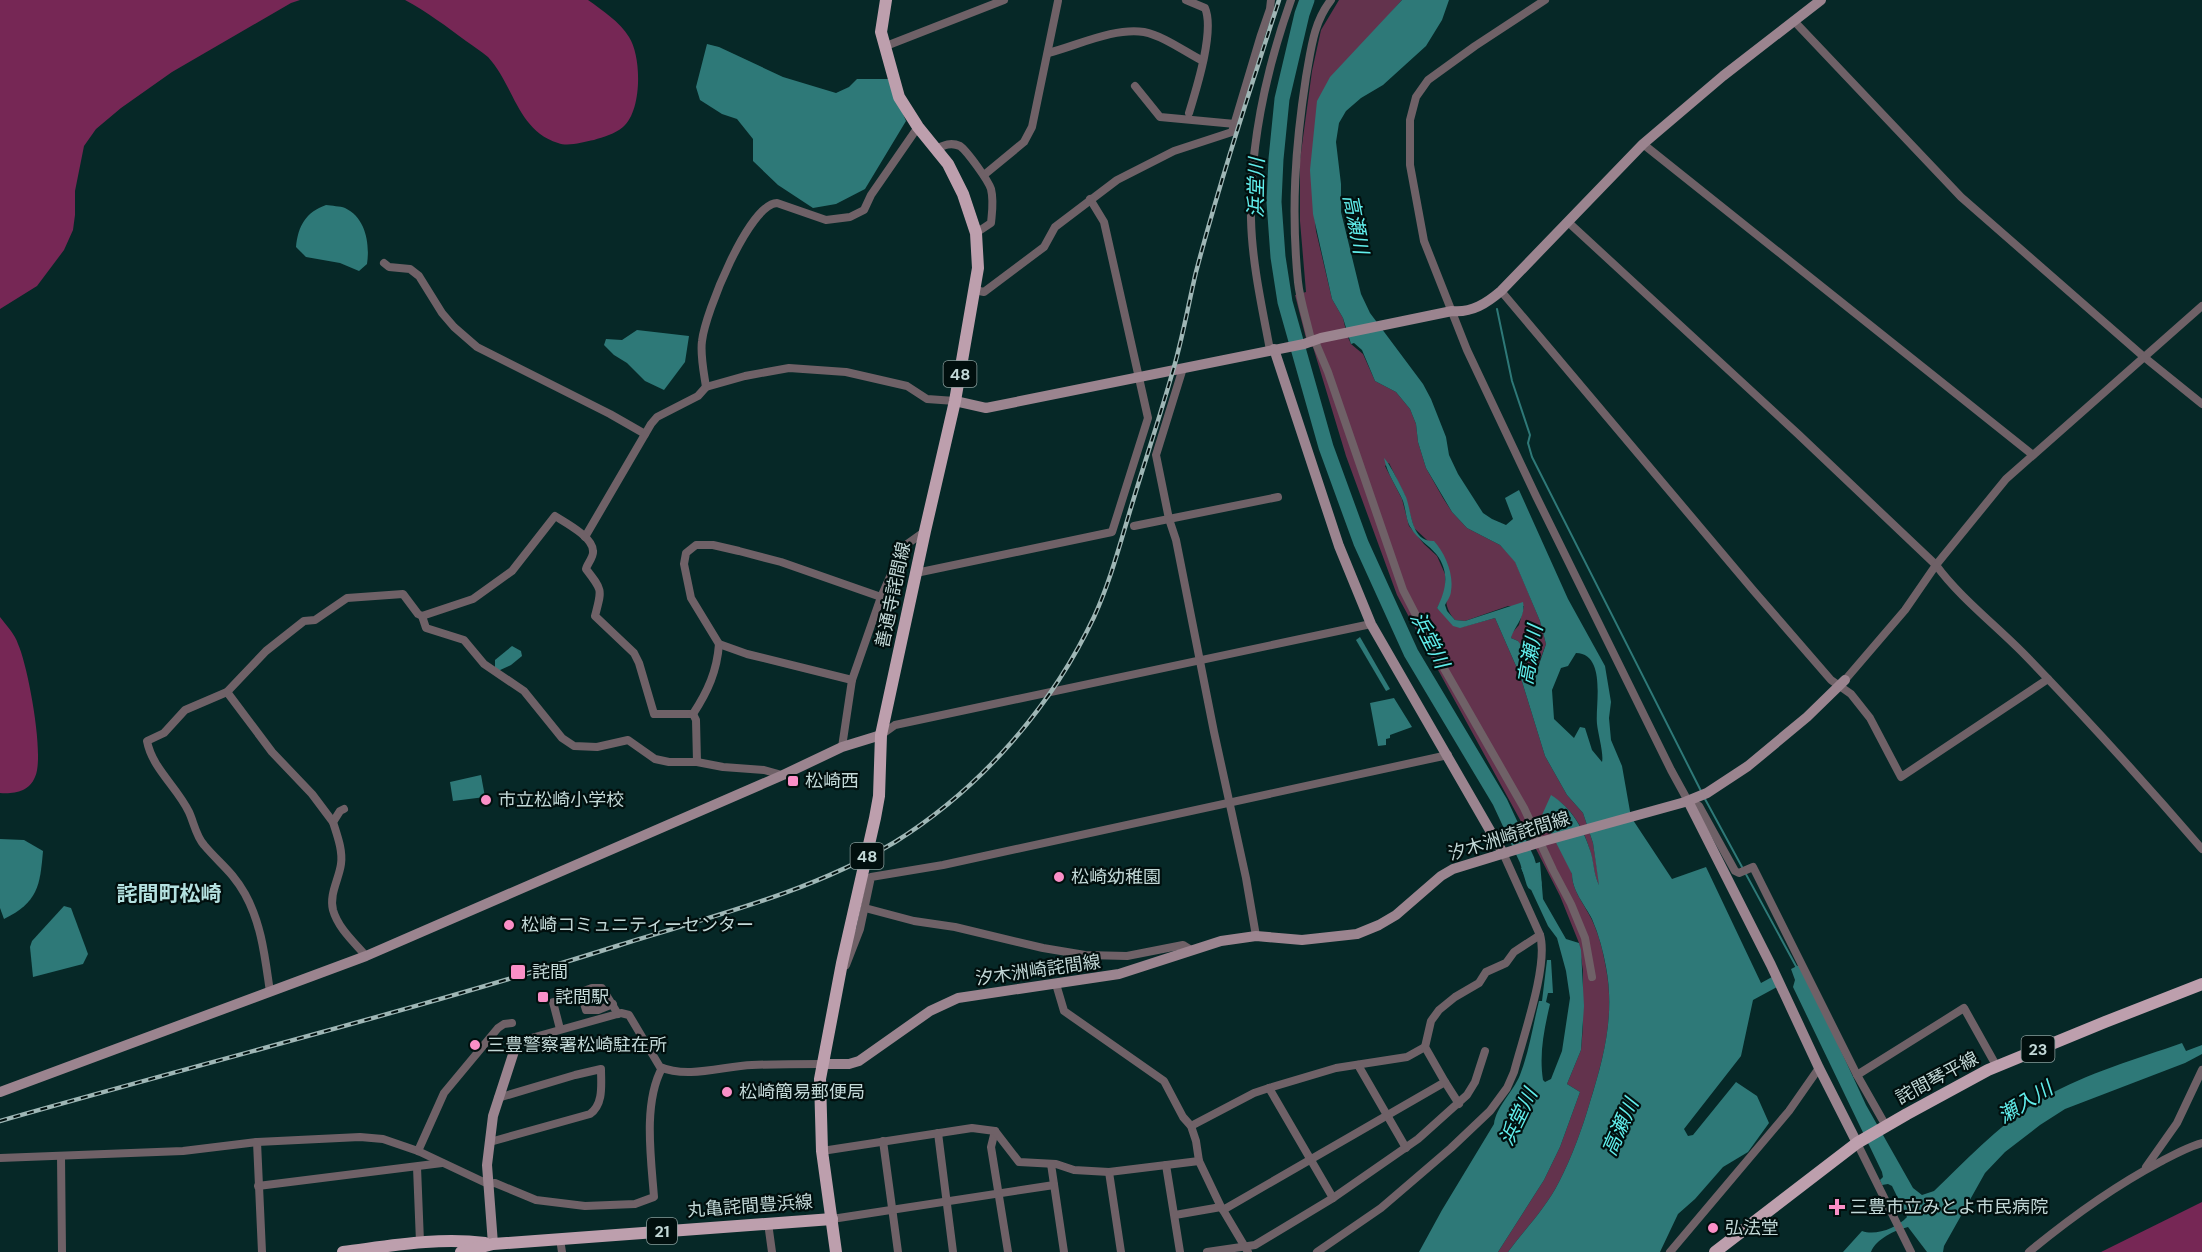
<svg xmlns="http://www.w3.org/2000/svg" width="2202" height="1252" viewBox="0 0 2202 1252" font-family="'DM Sans','Noto Sans JP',sans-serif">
<rect width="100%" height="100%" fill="#062827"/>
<path fill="#63334d" d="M1339 0H1402L1355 53 1313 202 1316 231 1332 299 1343 318 1347 335 1351 344 1363 354 1375 381 1396 392 1410 409 1416 424 1418 442 1426 468 1443 498 1452 512 1467 528 1500 545 1515 561 1540 621 1546 644 1533 679H1531L1518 641 1511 638 1512 633 1519 625 1524 606H1508L1465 621 1455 620C1441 604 1447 593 1450 574L1428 541 1414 528 1405 496 1389 463 1385 466 1402 499 1409 526 1424 544 1437 556 1445 574 1446 592 1437 608 1462 627 1495 618 1520 675 1545 756 1567 795 1583 813 1593 843 1600 887C1594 876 1594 866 1591 854 1585 831 1573 808 1551 796L1572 874C1572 891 1585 905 1592 920 1599 935 1603 951 1606 968 1615 1015 1604 1057 1590 1102 1582 1129 1572 1157 1559 1182 1546 1208 1525 1229 1508 1252H1498L1544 1180 1560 1147 1580 1092 1567 1084 1581 1050 1583 1026V971L1579 943 1560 896 1536 849 1397 595 1346 456 1313 347 1308 346 1295 295 1306 292 1300 221V160L1312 71 1321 30Z"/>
<g fill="#762755">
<path d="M0 0H300L291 3 172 72 121 108 96 129 84 146 75 191V215L73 230 64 250 37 286 0 309Z"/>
<path d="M405 0H588C602 10 620 22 629 37 642 57 642 111 623 127 615 134 603 137 594 140 583 142 568 147 558 143 517 130 514 85 488 57 481 51 473 46 466 41 446 26 427 12 405 0Z"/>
<path d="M0 617C6 625 15 634 18 644 28 666 45 757 35 777 29 792 14 794 0 793Z"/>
<path d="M2202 1202V1252H2101Z"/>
</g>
<g fill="#2e7978" fill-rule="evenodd">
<path d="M1402 0H1449L1442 20 1426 46 1383 85 1361 98 1346 111 1339 123 1336 142 1341 184V212L1361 294 1370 313 1423 384 1431 399 1446 437 1449 455 1458 474 1483 513 1492 519 1506 525 1513 519 1505 498 1519 490 1568 599 1605 666 1611 702 1609 718 1611 740 1622 766 1631 817 1672 879 1706 867 1761 983 1772 977 1777 987 1753 1000 1741 1056 1684 1129 1688 1136 1693 1135 1736 1082 1757 1096 1769 1123 1748 1152 1723 1167 1695 1199 1678 1214 1660 1252H1508C1525 1229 1546 1208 1559 1182 1572 1157 1582 1129 1590 1102 1604 1057 1615 1015 1606 967 1603 951 1599 935 1592 919 1585 905 1572 891 1572 874L1542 815 1551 795C1572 808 1584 830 1591 853 1594 864 1594 875 1599 885L1593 843 1583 813 1567 795 1545 756 1520 675 1495 618 1460 628 1453 626 1437 608C1446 590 1450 573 1437 555 1429 545 1417 539 1411 528 1406 521 1406 510 1403 501 1397 487 1387 474 1384 458 1390 464 1402 488 1406 497 1412 513 1411 542 1434 541 1445 553 1454 574 1451 591 1451 596 1447 601 1445 605L1447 611 1455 620 1465 621 1523 602C1526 617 1515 625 1511 638L1518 641 1521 645 1522 658 1531 679H1534L1546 644 1540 621 1515 562 1500 545 1467 528 1452 512 1426 468 1418 442 1416 424 1410 409 1396 392 1375 381 1362 350 1354 343 1351 344 1343 318 1332 299 1313 214 1310 170 1317 101 1330 77ZM1576 653C1607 654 1595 706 1597 724 1598 734 1604 754 1602 762L1592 750 1585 728 1580 727 1574 738 1554 719 1552 690 1561 668 1568 666Z"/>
<path d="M707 44 719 47 783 77 836 93 849 87 857 79H888L906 121 865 189 836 204 813 208 778 185 753 161V139L737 119 722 114 700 100 696 87Z"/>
<path d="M326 205C332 206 340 206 345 208 366 218 370 244 367 264L359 271 340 263 306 257 296 247C298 226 306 212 326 205Z"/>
<path d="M637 330 689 336 685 362 664 390 645 381 627 363 614 355 604 345 606 339 622 340Z"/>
<path d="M1360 637 1390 689 1386 691 1356 640Z"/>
<path d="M512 646 521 651 522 656 511 665 498 671 495 668V660Z"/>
<path d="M1394 698 1412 727 1390 735V738L1386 739V745L1378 746 1370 703Z"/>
<path d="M481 775 485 797 453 801 450 782Z"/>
<path d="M0 839 24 840 43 851C40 886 38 902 4 919L0 908Z"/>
<path d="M1540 862 1543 899 1566 939 1579 943 1581 950 1584 1006 1581 1050 1567 1084 1580 1092 1560 1147 1544 1180 1498 1252H1419L1442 1210 1494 1124C1496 1107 1513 1092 1520 1075 1529 1052 1533 1025 1539 1001H1542L1547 960H1551L1553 993H1548L1546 1002 1550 1004C1544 1030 1539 1054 1543 1080L1545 1082 1551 1079 1562 1051 1570 998 1566 971 1557 938 1548 926 1521 868Z"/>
<path d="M64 906 71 908 88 954 83 964 33 977 30 947 32 941Z"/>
<path d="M1801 964 1866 1105 1913 1188 1922 1195 1934 1191C1970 1157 2001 1122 2045 1097 2087 1073 2137 1059 2182 1043L2186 1051 2202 1045V1054L2185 1063 2065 1109 2040 1125 2005 1152 1985 1173 1944 1246 1943 1252H1927L1908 1227C1895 1230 1876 1239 1871 1252H1843L1862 1231C1876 1236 1897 1228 1907 1217L1892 1186 1888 1184 1882 1185 1880 1180 1883 1177 1882 1172 1793 987 1795 980 1791 969Z"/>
</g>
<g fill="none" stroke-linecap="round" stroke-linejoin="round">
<g stroke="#2e7978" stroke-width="2">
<path d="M1497 309 1512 381 1530 435 1528 443 1532 457 1701 791"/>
<path d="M1705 799 1797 968"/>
</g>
<path stroke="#2e7978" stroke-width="15" d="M1307 0 1302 14 1282 99 1276 159 1274 202 1278 257 1285 302 1326 447 1361 543 1411 653 1500 802 1527 860 1534 883"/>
<g stroke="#6f6167" stroke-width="8">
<path d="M1186 0 1205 8C1215 31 1196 90 1189 113"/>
<path d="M1545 0 1475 46 1428 80 1416 97 1410 120V165L1424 241 1467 350 1536 496 1671 770 1688 801 1699 806 1735 871 1739 873 1753 867 1857 1075"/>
<path d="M1794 21 1961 197 2144 357 2202 404"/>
<path d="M886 46 1004 0"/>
<path d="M1048 53C1076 46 1115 27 1144 32 1164 36 1185 52 1203 61"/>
<path d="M1135 86 1160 117 1235 124"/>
<path d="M1643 144 2033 455"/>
<path d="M936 149C944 145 951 142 960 146 967 151 988 180 991 189 994 201 992 212 991 223L976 233"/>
<path d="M984 175 1024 142 1032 127 1058 1"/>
<path d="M1568 222 1798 434 1936 565C1959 597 1998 627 2026 656 2087 719 2145 783 2202 849"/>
<path d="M384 263 389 267 410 269 419 276 442 313 454 327 477 347 610 414 645 434"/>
<path d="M975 290 984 292 1044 247 1055 227 1117 180 1174 151 1232 132 1261 35 1270 9 1271 0"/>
<path d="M1501 291 1753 590 1831 680 1851 694 1870 718 1901 777 2048 679"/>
<path d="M1314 339 1328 372 1403 590 1438 658 1524 808 1553 870 1571 904 1585 938 1592 977"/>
<path d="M1311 340C1307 321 1300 301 1298 282 1291 211 1295 148 1306 77 1311 50 1313 23 1331 0"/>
<path d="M1270 350C1262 307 1252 263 1251 219 1250 145 1266 70 1291 0"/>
<path d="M1183 368 1156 455 1169 519 1176 540 1214 732 1246 878 1256 936"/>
<path d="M706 387C704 373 700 355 702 341 705 313 749 204 777 203L826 220 850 217 864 210 871 195 918 127"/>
<path d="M1134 526 1278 497"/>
<path d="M585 537 651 424 657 417 698 396 706 387 745 376 789 368 846 372 907 386 927 399 955 401"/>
<path d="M916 573 1112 532 1148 418 1104 222 1090 199"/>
<path d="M422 616 473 599 512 571 555 516C566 523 593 537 593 551 594 557 587 564 586 569 603 591 602 589 595 616L634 653 639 663 654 714H693"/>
<path d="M852 680 747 654 719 644 691 598 684 564 686 553 696 545H713L739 551 781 562 881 597"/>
<path d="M1845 680 1905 610 1936 565 2006 479 2202 306"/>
<path d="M227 692 272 752 312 794 333 822"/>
<path d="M693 714C708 691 717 671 719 644"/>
<path d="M693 714 696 720 697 762"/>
<path d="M881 735 895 725 1371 624"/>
<path d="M842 747 852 680 881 597 903 547 924 532"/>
<path d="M344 809 340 811 333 822C337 835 343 850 341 864 339 879 329 894 333 910 338 928 354 942 366 956"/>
<path d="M865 908 914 921 955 927 1043 948 1085 955 1127 956 1183 945 1191 950"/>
<path d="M846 965 860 929 871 877 943 865 1448 755"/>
<path d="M1056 984 1064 1011 1164 1081 1183 1117 1191 1126 1196 1141 1199 1161 1221 1207"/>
<path d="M270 992C265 958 262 925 245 894 232 871 220 864 204 845 196 836 194 823 189 812 177 787 152 768 147 741L164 733 185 710 227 692 266 651 304 621 315 620 347 598 403 594 418 614 422 616 426 628 464 640 484 664 524 691 562 738 574 746 597 747 628 740 655 759 669 762H697L723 767 764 770 782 775"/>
<path d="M581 993 586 1010H598L613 1004"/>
<path d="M562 999 592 988H602L618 1014"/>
<path d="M553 1002 560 1029"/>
<path d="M517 1042 621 1013 629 1015 660 1067C688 1079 724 1066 752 1065 776 1064 799 1064 822 1064"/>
<path d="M1358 1065 1406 1148"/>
<path d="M1445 1082 1459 1104"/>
<path d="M1269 1088 1333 1198"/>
<path d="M1191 1126 1254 1093 1269 1088 1336 1068 1407 1057 1425 1047"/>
<path d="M1886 1126 1857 1075 1964 1008 1997 1067"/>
<path d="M995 1131 991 1147 1008 1252"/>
<path d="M938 1133 953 1252"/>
<path d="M883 1141 898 1252"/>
<path d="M257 1142 262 1252"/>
<path d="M490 1142 590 1114C604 1104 601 1084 601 1069L575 1075 498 1098"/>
<path d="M1857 1143 1911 1252"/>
<path d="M418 1151 444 1093 498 1028 504 1024 512 1023"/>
<path d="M822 1151 972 1128 995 1131 1019 1162 1056 1164 1074 1170 1109 1172 1199 1161"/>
<path d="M61 1156 62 1252"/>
<path d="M0 1158 183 1151 257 1142 360 1137 383 1139 418 1151 488 1184 495 1183 536 1200 585 1206 635 1204 654 1197C651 1158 643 1103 662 1068"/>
<path d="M1051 1164 1064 1252"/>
<path d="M1166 1165 1180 1252"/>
<path d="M417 1167 420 1242"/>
<path d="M2146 1167 2177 1123 2202 1070"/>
<path d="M1109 1172 1121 1252"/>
<path d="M258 1186 442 1163"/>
<path d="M1223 1210 1248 1252"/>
<path d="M1175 1215 1221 1207 1223 1210 1445 1082 1425 1047 1431 1021 1439 1010 1455 997 1479 983 1486 972 1506 963 1514 952 1540 935 1503 853"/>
<path d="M832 1219 1054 1185"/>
<path d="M768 1223 772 1252"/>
<path d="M560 1239 562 1252"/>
<path d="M1207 1252 1255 1245 1333 1198 1418 1139 1467 1095 1475 1082 1485 1051"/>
<path d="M1317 1252 1381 1208 1451 1148 1490 1111 1507 1088 1514 1072C1522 1040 1549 965 1540 935"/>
<path d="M1670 1252 1789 1111 1819 1068"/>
<path d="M2029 1252C2069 1219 2113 1187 2160 1162 2173 1155 2187 1147 2202 1143"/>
</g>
<g stroke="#9b848f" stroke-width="10">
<path d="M1274 349 1339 546 1371 624 1503 853"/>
<path d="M955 401 986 408 1304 344 1321 338 1452 311C1472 313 1487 303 1501 291L1643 144 1723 76 1821 0"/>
<path d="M1688 801 1771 965 1819 1068 1857 1143"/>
<path d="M822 1064H849L859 1061 930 1011 958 998 1119 974 1221 941 1256 936 1302 940 1357 934 1379 925 1396 915 1441 876 1453 869 1544 841 1685 802 1707 793 1748 766 1807 717 1845 680"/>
<path d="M0 1092 366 956 783 775 842 747 881 735"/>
<path d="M493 1244 487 1165 493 1116 517 1042"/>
</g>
<g stroke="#bd9fad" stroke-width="12">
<path d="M343 1252C390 1246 437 1237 485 1243"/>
<path d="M461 1252 493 1244 832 1219"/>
<path d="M836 1252 822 1151 820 1079 842 963 875 818 879 796 881 735 925 531 955 401 978 268 976 233 963 194 948 164 918 127 899 97 881 32 886 0"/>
<path d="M1715 1252 1857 1143 1907 1114 1988 1070 2105 1022 2202 984"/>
</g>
<defs>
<path id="rail" d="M0 1121C207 1062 415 1010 620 945 713 916 811 892 895 842 980 789 1051 708 1094 617 1111 580 1121 540 1133 501 1146 458 1160 416 1172 374 1182 341 1188 306 1196 272 1220 181 1250 90 1279 0"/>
</defs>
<use href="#rail" stroke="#9eb6b5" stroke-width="4.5"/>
<use href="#rail" stroke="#010f0e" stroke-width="2" stroke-dasharray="7" stroke-linecap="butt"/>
</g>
<g fill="#fa8fc7" stroke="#010f0e" stroke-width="2">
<rect x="787" y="775" width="12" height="12" rx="3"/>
<circle cx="486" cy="800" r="6"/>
<circle cx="1059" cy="877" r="6"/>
<circle cx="509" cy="925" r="6"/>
<rect x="510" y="964" width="16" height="16" rx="3"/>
<rect x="537" y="991" width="12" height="12" rx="3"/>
<circle cx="475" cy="1045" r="6"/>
<circle cx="727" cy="1092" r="6"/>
<path d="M1834 1198h6v6h6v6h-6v6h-6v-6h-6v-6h6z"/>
<circle cx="1713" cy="1228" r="6"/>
</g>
<g text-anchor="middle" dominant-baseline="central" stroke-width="4.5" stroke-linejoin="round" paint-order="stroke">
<g fill="#010f0e" stroke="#889c9b" stroke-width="1.5">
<rect x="943.5" y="361" width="33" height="26" rx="4.5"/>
<rect x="850.5" y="843" width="33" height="26" rx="4.5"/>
<rect x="2021.5" y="1036" width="33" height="26" rx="4.5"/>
<rect x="647" y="1218" width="30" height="26" rx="4.5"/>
</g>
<g font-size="16" font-weight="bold" fill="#c2d8d7">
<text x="960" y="374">48</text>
<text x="867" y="856">48</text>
<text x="2038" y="1049">23</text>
<text x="662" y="1231">21</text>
</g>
<g font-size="18" fill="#c2d8d7" stroke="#010f0e">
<text transform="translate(893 595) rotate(-78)">善通寺詫間線</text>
<text transform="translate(1509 836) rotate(-17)">汐木洲崎詫間線</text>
<text transform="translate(1038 970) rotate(-8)">汐木洲崎詫間線</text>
<text transform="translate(1937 1078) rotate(-28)">詫間琴平線</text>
<text transform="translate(750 1206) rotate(-4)">丸亀詫間豊浜線</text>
</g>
<g font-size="18" fill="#c2d8d7" stroke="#010f0e" text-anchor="start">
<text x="805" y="781">松崎西</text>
<text x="498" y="800">市立松崎小学校</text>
<text x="1071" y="877">松崎幼稚園</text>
<text x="521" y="925">松崎コミュニティーセンター</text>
<text x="532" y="972">詫間</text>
<text x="555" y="997">詫間駅</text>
<text x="487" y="1045">三豊警察署松崎駐在所</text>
<text x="739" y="1092">松崎簡易郵便局</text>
<text x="1850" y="1207">三豊市立みとよ市民病院</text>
<text x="1725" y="1228">弘法堂</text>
</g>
<g font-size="20" font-style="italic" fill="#61efed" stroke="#010f0e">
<text transform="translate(1256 188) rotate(-89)">浜堂川</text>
<text transform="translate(1356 224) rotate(79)">高瀬川</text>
<text transform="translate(1430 640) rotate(63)">浜堂川</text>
<text transform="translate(1530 655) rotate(-80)">高瀬川</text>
<text transform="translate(2025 1102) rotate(-32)">瀬入川</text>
<text transform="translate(1518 1117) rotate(-64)">浜堂川</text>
<text transform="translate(1620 1127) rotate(-66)">高瀬川</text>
</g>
<g font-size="21" font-weight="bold" fill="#b4e1e0" stroke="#010f0e">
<text x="169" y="894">詫間町松崎</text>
</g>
</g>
</svg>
